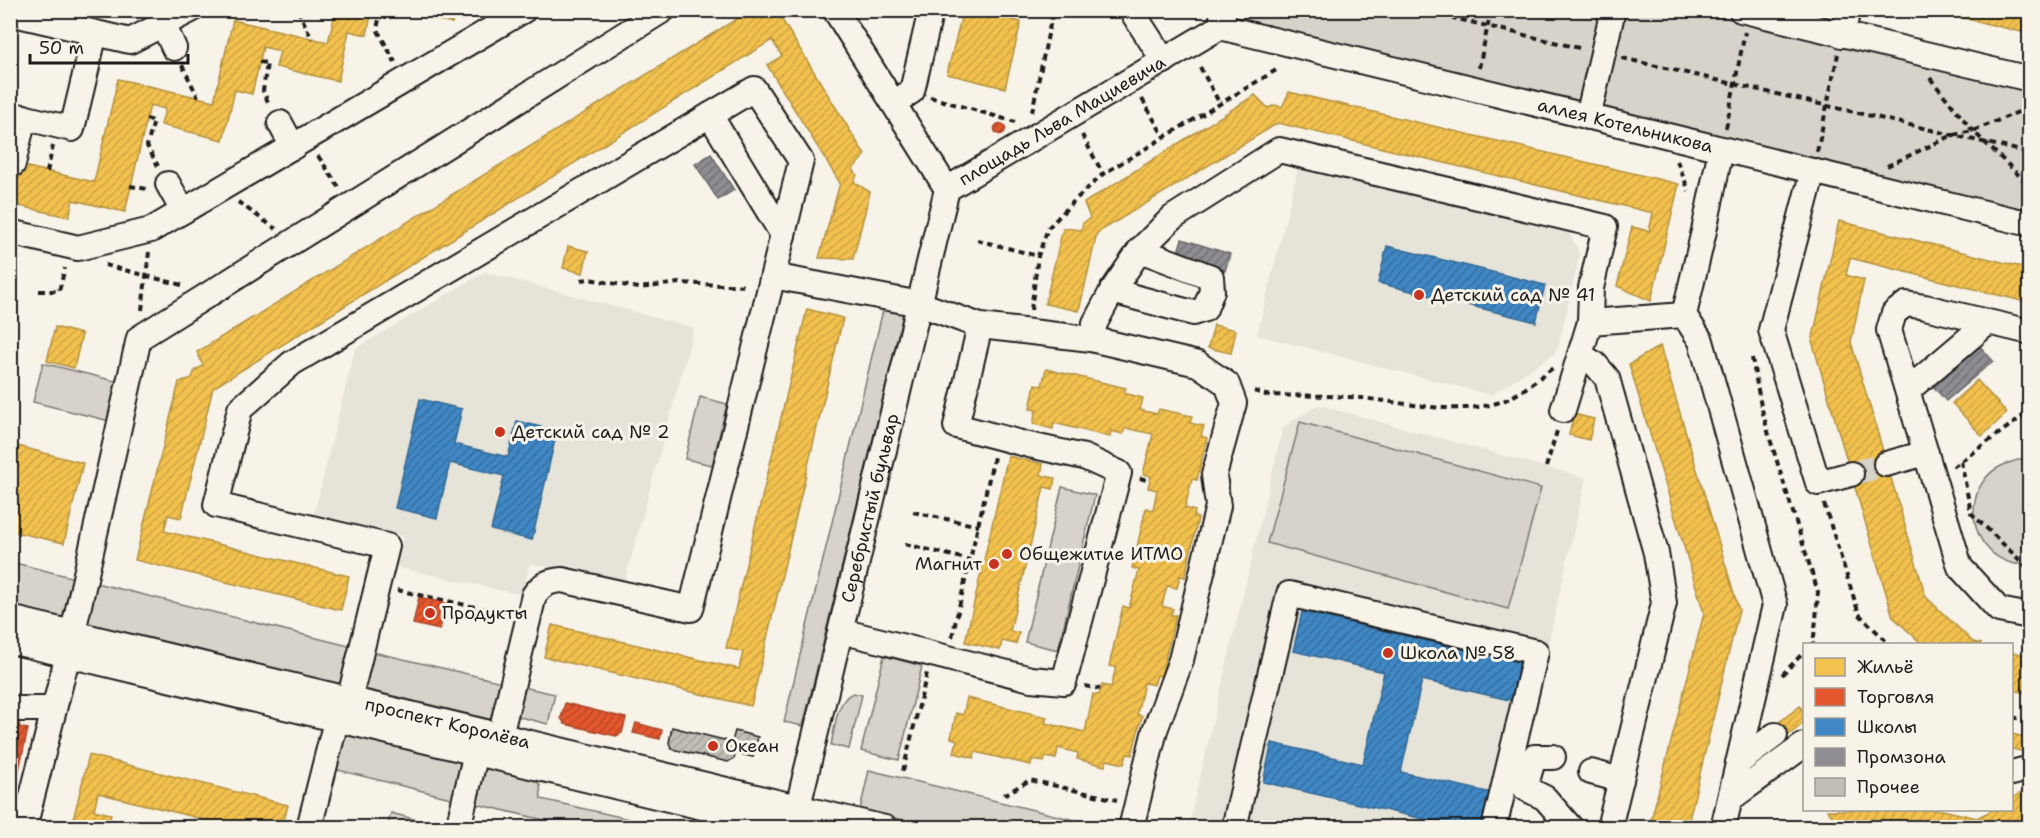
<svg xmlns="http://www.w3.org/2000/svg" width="2040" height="838" viewBox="0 0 2040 838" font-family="'Shantell Sans',sans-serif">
<defs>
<pattern id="homes-hatch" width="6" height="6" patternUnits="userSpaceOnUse" patternTransform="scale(1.5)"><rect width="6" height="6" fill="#f2c14e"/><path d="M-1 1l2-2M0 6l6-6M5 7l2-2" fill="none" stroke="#cfa544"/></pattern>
<pattern id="shops-hatch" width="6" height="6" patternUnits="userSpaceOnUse" patternTransform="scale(1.5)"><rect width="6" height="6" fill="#e4572e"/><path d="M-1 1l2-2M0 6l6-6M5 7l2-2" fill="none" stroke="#b84726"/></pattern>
<pattern id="schools-hatch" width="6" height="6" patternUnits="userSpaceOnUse" patternTransform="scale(1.5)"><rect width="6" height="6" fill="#3f88c5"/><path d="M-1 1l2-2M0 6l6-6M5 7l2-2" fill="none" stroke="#346e9f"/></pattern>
<pattern id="industry-hatch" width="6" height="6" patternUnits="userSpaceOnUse" patternTransform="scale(1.5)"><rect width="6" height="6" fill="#8d8d92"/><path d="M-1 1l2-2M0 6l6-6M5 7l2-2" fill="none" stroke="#727276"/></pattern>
<pattern id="building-hatch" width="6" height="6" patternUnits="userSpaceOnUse" patternTransform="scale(1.5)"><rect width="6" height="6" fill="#c0beb5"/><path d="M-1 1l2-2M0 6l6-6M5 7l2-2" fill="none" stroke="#a4a39b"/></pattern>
</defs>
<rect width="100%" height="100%" fill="#f7f3e8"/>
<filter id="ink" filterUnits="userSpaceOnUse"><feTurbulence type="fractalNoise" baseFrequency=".0167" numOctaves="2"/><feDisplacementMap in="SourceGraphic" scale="12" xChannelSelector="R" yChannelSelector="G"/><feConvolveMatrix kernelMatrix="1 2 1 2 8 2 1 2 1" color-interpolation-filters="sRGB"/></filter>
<g filter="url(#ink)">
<g fill="#e6e3d9">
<path d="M1299 165 1568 231 1580 254 1558 348 1554 354 1491 395 1257 335Z"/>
<path d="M485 272 694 328 624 584 530 563 522 595 396 567 403 536 314 514 355 349Z"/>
<path d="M1318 405 1586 478 1506 827H1188L1283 427Z"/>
</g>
<g fill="#d7d3cb" stroke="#7a7874" stroke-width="1.5">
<path d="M1246 10 1602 11 1580 103 1243 21Z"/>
<path d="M1622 10 1696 11 2029 89V213L1600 108Z"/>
<path d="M884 306 904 311 803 726 784 722Z"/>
<path d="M43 363 119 382 110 421 33 402Z"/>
<path d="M700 397 727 404 712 465 685 459Z"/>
<path d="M1300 422 1541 488 1508 609 1267 543Z"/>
<path d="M2021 459 2029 460V565C2024 564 2016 565 2011 563 1975 553 1963 507 1985 479 1994 467 2007 463 2021 459Z"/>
<path d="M1062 487 1095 495 1058 650 1025 642Z"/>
<path d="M11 562 75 578 65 618 11 605Z"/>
<path d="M96 583 353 647 344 685 86 623Z"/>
<path d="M373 652 502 682 493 720 364 689Z"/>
<path d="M884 656 922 666 899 760 861 751Z"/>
<path d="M523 687 555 694 548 724 516 716Z"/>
<path d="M853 693 862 695 849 749 831 745C835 728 836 700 853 693Z"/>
<path d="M343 732 465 762 455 799 334 769Z"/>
<path d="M485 767 535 780 540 785 541 799 664 827H574L476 804Z"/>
<path d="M869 770 1103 827H934L860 810Z"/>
<path d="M391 813 444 827H387Z"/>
<path d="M701 819 734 827H687L693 820Z"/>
</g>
<g fill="url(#homes-hatch)" stroke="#b2903f" stroke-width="1.5">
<path d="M336 10H372L367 35 349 31 338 81 276 67 280 51 263 47 252 94 235 90 223 140 161 125 165 109 150 105 125 212 73 200 69 217 10 204V163L94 182 118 79 214 101 233 20 328 42Z"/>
<path d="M396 10H455L452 23Z"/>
<path d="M751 10H776L865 155 853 169 857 175 854 182 870 192 853 259 819 258 840 183 767 65 782 56 772 40 213 388 181 518 168 515 164 531 349 576 341 610 135 560 179 382 192 378 195 370 203 366 197 352Z"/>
<path d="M963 10H976L1021 22 1005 88 947 74Z"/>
<path d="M1930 10H2030V34Z"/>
<path d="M1289 92 1679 184 1651 301 1617 286 1632 227 1649 231 1653 213 1278 123 1097 233 1079 311 1045 304 1063 228 1081 230 1083 223 1090 218 1084 203 1255 95 1268 108 1275 105 1282 107Z"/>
<path d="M1839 221 2030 269V303L1850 258 1846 275 1864 280 1851 342 1926 597 1973 642 1982 644H1922L1893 617 1812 341Z"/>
<path d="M568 246 588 251 583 273 563 268Z"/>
<path d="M807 309 843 318 751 706 544 657 552 625 739 669 743 652 726 648Z"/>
<path d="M1214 325 1236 330 1231 353 1208 348Z"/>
<path d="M55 327 82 334 74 368 47 361Z"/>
<path d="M1660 346 1739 610 1687 828H1649L1704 613 1629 364Z"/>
<path d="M10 368 17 369 11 391H10Z"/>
<path d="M1046 369 1126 388 1124 393 1143 398 1140 410 1157 414 1159 409 1192 416 1190 423 1204 426 1201 436 1207 438 1197 480 1192 479 1185 508 1195 511 1194 517 1198 518 1185 577 1180 576 1177 588 1167 586 1162 606 1173 609 1171 615H1176L1161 676 1157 675 1154 685 1144 683 1137 714 1142 716 1132 755 1127 754 1124 764 1107 760 1105 766 1077 759 1078 753 1058 748 1056 759 1046 757 1044 762 1032 760 1031 765 975 752 974 758 954 753 957 740 951 738 956 713 963 715 967 698 1047 717 1045 723 1085 732 1093 694 1099 695 1102 685 1111 687 1116 667 1109 666 1123 606 1129 608 1139 570 1132 568 1146 508 1153 510 1157 490 1148 488 1151 476 1143 474 1153 434 1125 428 1123 434 1111 431 1110 437 1054 423 1053 429 1033 424 1036 410 1030 409 1035 384 1042 386Z"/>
<path d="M1977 380 2007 413 1982 436 1952 403Z"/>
<path d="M1574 414 1594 419 1589 440 1569 435Z"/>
<path d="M10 444 83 463 64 543 10 531Z"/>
<path d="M1008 456 1043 464 1041 475 1055 478 1053 489 1044 487 1010 631 1019 633 1016 644 1002 641 1000 650 965 642Z"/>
<path d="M2012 652 2030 656V694L2012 690Z"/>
<path d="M1800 706 1804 712V723L1780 742 1770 729Z"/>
<path d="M2012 734 2030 738V753L2012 749Z"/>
<path d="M89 755 288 805 282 828H238L98 793 94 810 111 814 108 828H71Z"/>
<path d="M2028 789 2030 790V828H1842L1827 810H1943L1977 818 1992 810H2012V798Z"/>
</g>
<g fill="url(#shops-hatch)" stroke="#a84529" stroke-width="1.5">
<circle cx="1000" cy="129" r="5.5"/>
<path d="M419 597 446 603 440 630 413 624Z"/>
<path d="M565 703 626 718 622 733 616 736 565 724 561 718Z"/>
<path d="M10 719 18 722 21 728 28 729 18 774 10 773Z"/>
<path d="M636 723 662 730 660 739 633 733Z"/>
</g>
<g fill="url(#schools-hatch)" stroke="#346892" stroke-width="1.5">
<path d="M1387 246 1545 285 1536 322 1378 283Z"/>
<path d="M420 399 462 409 454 444 508 457 517 421 557 431 532 540 491 530 504 476 450 463 437 518 395 508Z"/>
<path d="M1302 612 1523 663 1514 701 1422 680 1401 772 1492 793 1485 828H1462L1263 782 1272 743 1363 764 1384 672 1293 651Z"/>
</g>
<g fill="url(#industry-hatch)" stroke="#6b6b6f" stroke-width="1.5">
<path d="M711 154 734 190 718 200 695 164Z"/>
<path d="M1182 239 1230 254 1225 271 1177 255Z"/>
<path d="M1979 345 1993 361 1946 401 1932 385Z"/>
</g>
<path fill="url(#building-hatch)" stroke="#1c1c1c" stroke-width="1.5" d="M672 727 732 742 735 731 758 737 753 757 736 753 734 758 728 762 672 749 669 743Z"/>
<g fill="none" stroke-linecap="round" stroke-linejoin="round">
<path stroke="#d6d3c9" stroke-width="24" stroke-dasharray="24 12" stroke-linecap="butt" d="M1851 474 1886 464"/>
<defs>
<g id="minor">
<path d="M835 10 947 189"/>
<path d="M1131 10 1164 61"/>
<path d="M1741 10 2030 79"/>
<path d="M10 13 130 41 191 10"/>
<path d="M163 24 174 48"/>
<path id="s1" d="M1220 27 2030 224"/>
<path d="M1842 35 1848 10"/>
<path d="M894 103 912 91 931 10"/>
<path d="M10 114 72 129 95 33"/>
<path d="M710 115 783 235"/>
<path d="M1588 117 1613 10"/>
<path d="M280 123 293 147"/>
<path d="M1721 149 1704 231 1684 315 1701 341 1775 605 1723 828"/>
<path d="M13 164 24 117"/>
<path d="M1813 171 1771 330 1818 483 1851 474"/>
<path d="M168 184 183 211"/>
<path id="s2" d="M947 189 1220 27 1224 10"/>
<path d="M10 232 78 248 151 230 524 10"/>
<path d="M773 276 920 304 980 326 1091 339 1198 364 1227 384 1234 403 1214 475 1218 506 1181 660 1155 730 1131 828"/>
<path d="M1112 291 1193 313 1205 309 1212 291 1211 277 1140 250"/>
<path d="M2030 332 1925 307 1906 304 1894 313 1889 330 1960 567 1999 610 2030 616"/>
<path d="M1091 339 1095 323 1112 291 1140 250 1172 218 1279 150 1605 227 1591 288 1590 322"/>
<path d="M1580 355 1595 364 1607 378 1656 553 1664 603 1609 828"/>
<path d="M1908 390 1987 323"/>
<path d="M1563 410 1590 322 1684 315"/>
<path d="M1886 464 1926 453"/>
<path id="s3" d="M10 618 885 828"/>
<path d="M841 631 1031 679 1064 682 1119 473 1084 457 1029 445 956 426 980 326"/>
<path d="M10 641 789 828"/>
<path d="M10 709H54"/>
<path d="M344 721 387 546 216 505 240 409 292 363 754 89 801 161 691 609 562 580C549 581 542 584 534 595L495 757"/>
<path d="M1553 757H1534L1525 788 1545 798 1571 828"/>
<path d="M1738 763 1775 735"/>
<path d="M1591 772 1621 780"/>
<path d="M2012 773 2030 768"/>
<path d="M1730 799 1804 745"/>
<path id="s4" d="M794 823 947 189"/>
<path d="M24 828 68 654 139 338 663 10"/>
<path d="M309 828 340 705"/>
<path d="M458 828 480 736"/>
<path d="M1234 828 1289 594 1536 652 1494 828"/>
</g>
</defs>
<use href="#minor" stroke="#1c1c1c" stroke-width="28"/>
<g stroke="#1c1c1c" stroke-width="4" stroke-dasharray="6 4.5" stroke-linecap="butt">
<path d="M298 10 312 39"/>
<path d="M381 10 377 29 395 62"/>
<path d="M1186 10 1200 13"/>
<path d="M1420 10 1583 49"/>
<path d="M993 15 994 10"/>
<path d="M1622 58 2030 153"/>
<path d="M259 62 267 63 263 91 269 104"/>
<path d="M182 65 198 97"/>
<path d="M1200 67 1220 104"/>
<path d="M1479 68 1491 10"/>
<path d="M1930 78 1973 131 2030 186"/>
<path d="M930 97 1015 122"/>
<path d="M1142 99 1164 137"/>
<path d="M1032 112 1053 10"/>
<path d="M146 119 154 121 147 146 158 166"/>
<path d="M1726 128 1745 32"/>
<path d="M1082 135 1103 174"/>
<path d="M1817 152 1838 54"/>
<path d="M318 156 339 187"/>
<path d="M1677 161 1689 191"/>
<path d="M1887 166 1953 135 1973 131 2030 107"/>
<path d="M47 172 53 146"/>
<path d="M130 186 147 189"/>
<path d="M238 202 276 229"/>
<path d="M977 240 1038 256"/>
<path d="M105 265 182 285"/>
<path d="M581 280 589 279 639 288 679 283 747 286"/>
<path d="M39 291H59L65 268"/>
<path d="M142 310 149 252"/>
<path d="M1031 310 1038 256 1048 228 1075 200 1103 174 1278 69"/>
<path d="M1752 358 1761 406 1770 439 1818 592 1816 620 1813 644"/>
<path d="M1254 391 1266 395C1294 396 1321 395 1349 397 1397 400 1457 418 1503 401 1521 394 1537 379 1553 368"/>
<path d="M1961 461 1971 513 2030 570"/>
<path d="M1546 467 1557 431"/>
<path d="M1953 467 2030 411"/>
<path d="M1140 478 1150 481"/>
<path d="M1824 504 1859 614 1889 644"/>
<path d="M913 512 979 526"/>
<path d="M905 544 970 560"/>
<path d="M397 590 507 614"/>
<path d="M952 637 994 457"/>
<path d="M1782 675 1804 652"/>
<path d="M1085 686 1100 689"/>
<path d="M2012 717 2030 721"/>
<path d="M903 771 927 673"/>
<path d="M1004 795 1030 780 1117 800"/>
</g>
<use href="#minor" stroke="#f7f3e8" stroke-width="24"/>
</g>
</g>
<g fill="#c8321e" stroke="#f7f3e8" stroke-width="2">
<circle cx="1419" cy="295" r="6"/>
<circle cx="500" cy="432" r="6"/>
<circle cx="1007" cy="554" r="6"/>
<circle cx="994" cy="564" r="6"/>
<circle cx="430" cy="613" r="6"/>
<circle cx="1388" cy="653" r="6"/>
<circle cx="713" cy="746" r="6"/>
</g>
<g text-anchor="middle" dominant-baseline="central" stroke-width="6" stroke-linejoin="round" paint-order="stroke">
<g font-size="18" fill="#1c1c1c" stroke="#f7f3e8">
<text stroke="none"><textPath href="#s2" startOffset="134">площадь Льва Мациевича</textPath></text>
<text stroke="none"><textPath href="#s1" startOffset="417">аллея Котельникова</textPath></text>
<text stroke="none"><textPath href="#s4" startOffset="324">Серебристый бульвар</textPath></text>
<text stroke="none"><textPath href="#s3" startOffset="450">проспект Королёва</textPath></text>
</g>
<g font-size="18" fill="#1c1c1c" stroke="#f7f3e8" text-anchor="start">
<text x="1431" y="295">Детский сад № 41</text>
<text x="512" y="432">Детский сад № 2</text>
<text x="1019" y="554">Общежитие ИТМО</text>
<text x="982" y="564" text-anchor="end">Магнит</text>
<text x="442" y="613">Продукты</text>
<text x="1400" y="653">Школа № 58</text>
<text x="725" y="746">Океан</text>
</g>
</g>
<rect width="2040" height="838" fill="none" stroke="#f7f3e8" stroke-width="36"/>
<rect x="18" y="18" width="2004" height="802" fill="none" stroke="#1c1c1c" stroke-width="2" filter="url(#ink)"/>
<rect x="1803" y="643" width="210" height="168" fill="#f7f3e8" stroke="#9f9d96" stroke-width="1.5"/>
<rect x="1815" y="658" width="30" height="18" fill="#f2c14e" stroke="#9f9d96" stroke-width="1.5"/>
<text x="1857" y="673" font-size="18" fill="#1c1c1c">Жильё</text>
<rect x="1815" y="688" width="30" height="18" fill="#e4572e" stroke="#9f9d96" stroke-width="1.5"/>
<text x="1857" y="703" font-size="18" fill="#1c1c1c">Торговля</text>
<rect x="1815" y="718" width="30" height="18" fill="#3f88c5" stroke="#9f9d96" stroke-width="1.5"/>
<text x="1857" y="733" font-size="18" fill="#1c1c1c">Школы</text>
<rect x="1815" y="748" width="30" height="18" fill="#8d8d92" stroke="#9f9d96" stroke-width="1.5"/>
<text x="1857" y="763" font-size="18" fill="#1c1c1c">Промзона</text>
<rect x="1815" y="778" width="30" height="18" fill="#c0beb5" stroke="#9f9d96" stroke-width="1.5"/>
<text x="1857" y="793" font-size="18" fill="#1c1c1c">Прочее</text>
<path d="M30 54v9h158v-9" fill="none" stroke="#1c1c1c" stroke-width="3"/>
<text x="39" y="54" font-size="18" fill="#1c1c1c" stroke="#f7f3e8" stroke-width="4.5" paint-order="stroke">50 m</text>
</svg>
